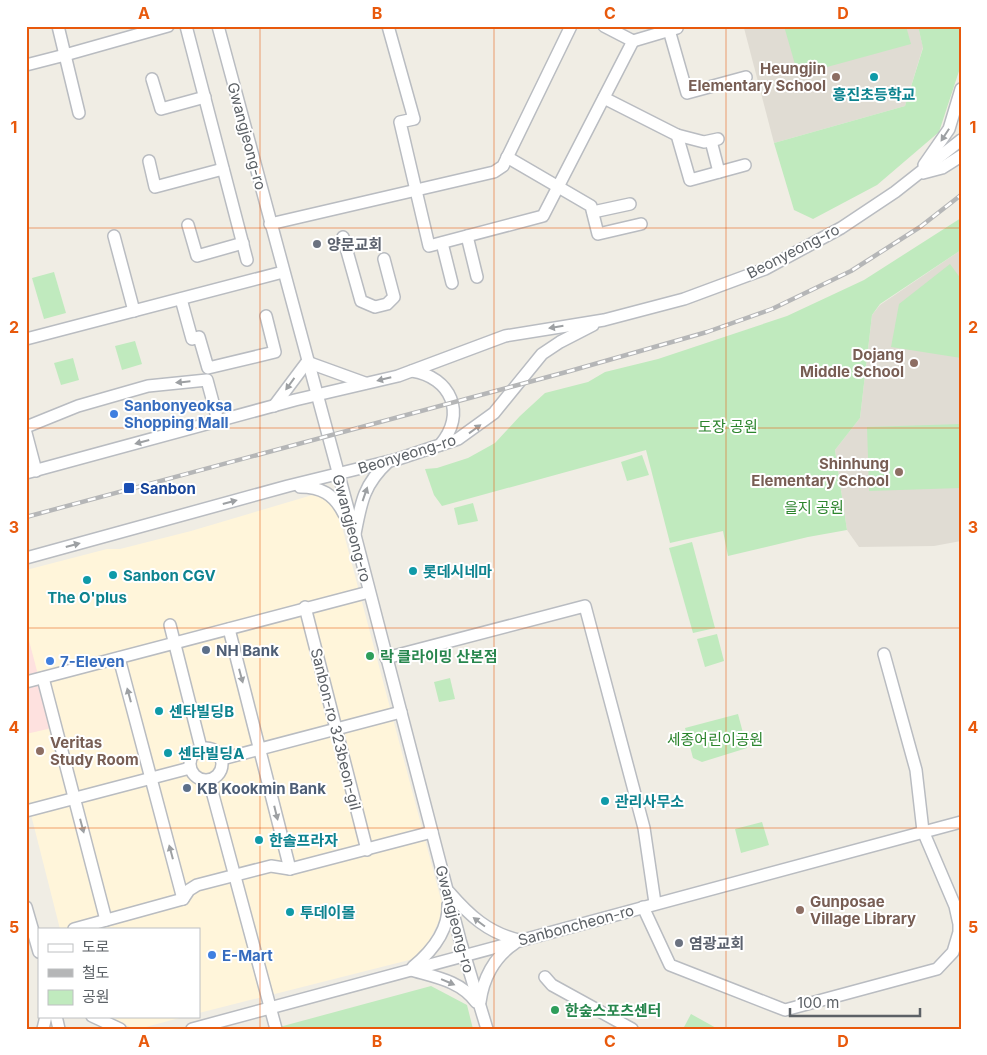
<svg xmlns="http://www.w3.org/2000/svg" width="987" height="1055" viewBox="0 0 987 1055" font-family="Inter,'Noto Sans KR',sans-serif">
<rect width="100%" height="100%" fill="#f0ede4"/>
<g fill="#fff5da">
<path d="M319 493 337 508 444 911 421 957 199 1013V929H60L26 795V570L107 549H120L191 531Z"/>
<path d="M109 1016H187L142 1028 130 1027Z"/>
</g>
<g fill="#e0dcd3">
<path d="M749 26H918L923 47 905 106 774 143 744 28Z"/>
<path d="M961 250V541L934 546 859 547 847 530 835 450 860 418 872 315 880 305Z"/>
</g>
<path fill="#fee1df" d="M26 629 52 728 26 734Z"/>
<g fill="#c0eabe">
<path d="M784 26H906L911 44 798 75Z"/>
<path d="M918 26H961V65L939 132 877 185 813 219 794 210 774 143 905 106 923 48Z"/>
<path d="M961 218V250L880 304 872 315 860 418 835 450 847 530 808 537 728 556 723 531 670 543 646 450 442 506 434 495 425 469 437 468 468 458 495 443 520 416 545 393 588 382 605 372 658 359 787 316 864 280Z"/>
<path d="M950 264 961 279V358L891 347 899 304Z"/>
<path d="M54 272 66 313 44 319 32 278Z"/>
<path d="M135 341 142 364 122 370 115 346Z"/>
<path d="M73 358 79 380 61 385 54 363Z"/>
<path d="M961 424V488L869 491 867 427Z"/>
<path d="M642 455 649 475 627 481 621 462Z"/>
<path d="M473 503 478 521 458 525 454 508Z"/>
<path d="M692 542 715 628 693 633 669 548Z"/>
<path d="M717 634 724 661 705 667 697 639Z"/>
<path d="M450 678 455 699 439 702 434 682Z"/>
<path d="M738 714 747 748 702 762 693 758 685 728Z"/>
<path d="M762 822 769 845 741 853 735 829Z"/>
<path d="M431 986 467 1005 473 1029H272Z"/>
<path d="M691 1014 718 1029H683Z"/>
</g>
<g fill="none" stroke-linecap="round" stroke-linejoin="round">
<defs>
<g id="minor">
<path d="M58 26 65 55 168 26"/>
<path d="M186 26 247 260"/>
<path d="M218 26 355 535 460 940 487 1029"/>
<path d="M388 26 414 119 400 122 429 246 543 216 633 41 604 26"/>
<path d="M669 30 687 93 746 77"/>
<path d="M633 41 677 28"/>
<path d="M26 65 65 55 79 113"/>
<path d="M152 79 161 109 205 97"/>
<path d="M604 98 677 135 690 180 745 165"/>
<path d="M677 135 704 142 718 139"/>
<path d="M711 141 719 172"/>
<path d="M507 157 591 206 598 234 641 224"/>
<path d="M149 161 155 187 223 169"/>
<path d="M924 165 949 129 961 89"/>
<path d="M923 173 942 168 961 156"/>
<path d="M593 212 630 204"/>
<path d="M270 224 494 172 503 166 571 26"/>
<path d="M188 225 197 256 243 243"/>
<path d="M114 236 134 311"/>
<path d="M467 236 477 277"/>
<path d="M343 237 361 301 375 307 387 304 394 297 384 259"/>
<path d="M442 243 452 283"/>
<path d="M181 299 192 339 199 337 208 368 275 352 266 316"/>
<path d="M26 339 283 272"/>
<path d="M412 371C451 377 467 414 440 445"/>
<path d="M274 406 307 362 365 383"/>
<path d="M26 427 78 406 148 386 207 380 218 421"/>
<path d="M26 433 36 471"/>
<path d="M26 473 295 400 398 376 505 336 604 320 684 299 765 269 841 228 895 192 961 140"/>
<path d="M300 487C321 487 334 494 344 514"/>
<path d="M355 534C361 502 364 484 388 462"/>
<path d="M26 558 288 486 398 459 458 439 494 413 542 354 560 342 593 325"/>
<path d="M305 607 367 850"/>
<path d="M170 625 201 748"/>
<path d="M229 629 290 869"/>
<path d="M119 658 183 899"/>
<path d="M386 658 585 606 644 828 655 903"/>
<path d="M43 678 106 920"/>
<path d="M26 682 369 592"/>
<circle cx="206" cy="764" r="16"/>
<path d="M222 759 401 712"/>
<path d="M209 780 276 1029"/>
<path d="M26 811 190 768"/>
<path d="M449 892C469 915 488 933 519 940"/>
<path d="M26 907 39 952"/>
<path d="M643 907 670 965 785 1010 937 969 953 952 959 932V924L955 906 923 831 916 770 884 654"/>
<path d="M74 929 183 899 189 890 197 885 271 866 290 869 432 832"/>
<path d="M413 967C431 952 449 931 448 905"/>
<path d="M411 970C435 977 461 981 476 1002"/>
<path d="M545 977 552 985 632 1029"/>
<path d="M480 1002C483 979 494 957 514 944"/>
<path d="M56 1016 59 1029"/>
<path d="M92 1016 120 1029"/>
<path d="M43 1029 46 1016"/>
<path d="M192 1029 961 822"/>
</g>
</defs>
<use href="#minor" stroke="#b9bcc1" stroke-width="14"/>
<use href="#minor" stroke="#fff" stroke-width="11"/>
<defs>
<path id="rail" d="M26 517 570 371 707 332 772 309 851 271 920 227 961 195"/>
</defs>
<use href="#rail" stroke="#b5b6b7" stroke-width="4.5"/>
<use href="#rail" stroke="#fff" stroke-width="2.5" stroke-dasharray="8" stroke-linecap="butt"/>
</g>
<defs><path id="oneway-solid" d="M-6-.8H1V-3.2L6.5 0L1 3.2V.8H-6Z" transform="scale(1.25)"/></defs>
<g fill="#9da0a3">
<use href="#oneway-solid" transform="translate(945 135) rotate(123)"/>
<use href="#oneway-solid" transform="translate(556 327) rotate(171)"/>
<use href="#oneway-solid" transform="translate(384 379) rotate(166)"/>
<use href="#oneway-solid" transform="translate(183 382) rotate(174)"/>
<use href="#oneway-solid" transform="translate(290 384) rotate(126)"/>
<use href="#oneway-solid" transform="translate(475 429) rotate(-36)"/>
<use href="#oneway-solid" transform="translate(142 442) rotate(165)"/>
<use href="#oneway-solid" transform="translate(365 494) rotate(-71)"/>
<use href="#oneway-solid" transform="translate(230 502) rotate(-15)"/>
<use href="#oneway-solid" transform="translate(73 545) rotate(-15)"/>
<use href="#oneway-solid" transform="translate(241 676) rotate(75)"/>
<use href="#oneway-solid" transform="translate(129 695) rotate(-105)"/>
<use href="#oneway-solid" transform="translate(276 813) rotate(76)"/>
<use href="#oneway-solid" transform="translate(82 826) rotate(75)"/>
<use href="#oneway-solid" transform="translate(171 852) rotate(-105)"/>
<use href="#oneway-solid" transform="translate(479 922) rotate(-143)"/>
<use href="#oneway-solid" transform="translate(448 982) rotate(23)"/>
</g>
<path fill="none" stroke="#e8590c" stroke-width="1" stroke-opacity="0.55" d="M260 26V1029M494 26V1029M726 26V1029M26 228H961M26 428H961M26 628H961M26 828H961"/>
<g fill="#8d6e63" stroke="#fff" stroke-width="2">
<circle cx="836" cy="77" r="5"/>
<circle cx="914" cy="363" r="5"/>
<circle cx="899" cy="472" r="5"/>
<circle cx="40" cy="751" r="5"/>
<circle cx="800" cy="910" r="5"/>
</g>
<g fill="#0f9aa8" stroke="#fff" stroke-width="2">
<circle cx="874" cy="77" r="5"/>
<circle cx="413" cy="571" r="5"/>
<circle cx="113" cy="575" r="5"/>
<circle cx="87" cy="580" r="5"/>
<circle cx="159" cy="711" r="5"/>
<circle cx="168" cy="753" r="5"/>
<circle cx="605" cy="801" r="5"/>
<circle cx="259" cy="840" r="5"/>
<circle cx="290" cy="912" r="5"/>
</g>
<g fill="#6b7280" stroke="#fff" stroke-width="2">
<circle cx="317" cy="244" r="5"/>
<circle cx="679" cy="943" r="5"/>
</g>
<g fill="#3f7fe0" stroke="#fff" stroke-width="2">
<circle cx="114" cy="414" r="5"/>
<circle cx="50" cy="661" r="5"/>
<circle cx="212" cy="955" r="5"/>
</g>
<rect fill="#1a4fb4" stroke="#fff" stroke-width="2" x="123" y="482" width="12" height="12" rx="2.5"/>
<g fill="#5c6f8a" stroke="#fff" stroke-width="2">
<circle cx="206" cy="650" r="5"/>
<circle cx="187" cy="788" r="5"/>
</g>
<g fill="#2e9e5b" stroke="#fff" stroke-width="2">
<circle cx="370" cy="656" r="5"/>
<circle cx="555" cy="1010" r="5"/>
</g>
<g text-anchor="middle" dominant-baseline="central" stroke-width="4" stroke-linejoin="round" paint-order="stroke">
<g font-size="15" font-weight="bold" fill="#785e54" stroke="#fff" text-anchor="end">
<text x="826" y="68">Heungjin<tspan x="826" dy="17">Elementary School</tspan></text>
<text x="904" y="354">Dojang<tspan x="904" dy="17">Middle School</tspan></text>
<text x="889" y="463">Shinhung<tspan x="889" dy="17">Elementary School</tspan></text>
<text x="50" y="742" text-anchor="start">Veritas<tspan x="50" dy="17">Study Room</tspan></text>
<text x="810" y="901" text-anchor="start">Gunposae<tspan x="810" dy="17">Village Library</tspan></text>
</g>
<g font-size="15" font-weight="bold" fill="#0d838f" stroke="#fff" text-anchor="start">
<text x="874" y="94" text-anchor="middle">흥진초등학교</text>
<text x="423" y="571">롯데시네마</text>
<text x="123" y="575">Sanbon CGV</text>
<text x="87" y="597" text-anchor="middle">The O'plus</text>
<text x="169" y="711">센타빌딩B</text>
<text x="178" y="753">센타빌딩A</text>
<text x="615" y="801">관리사무소</text>
<text x="269" y="840">한솔프라자</text>
<text x="300" y="912">투데이몰</text>
</g>
<g font-size="15" fill="#5c6166" stroke="#fff">
<text transform="translate(247 136) rotate(75)">Gwangjeong-ro</text>
<text transform="translate(793 251) rotate(-27)">Beonyeong-ro</text>
<text transform="translate(407 454) rotate(-17)">Beonyeong-ro</text>
<text transform="translate(352 528) rotate(75)">Gwangjeong-ro</text>
<text transform="translate(336 729) rotate(76)">Sanbon-ro 323beon-gil</text>
<text transform="translate(455 919) rotate(75)">Gwangjeong-ro</text>
<text transform="translate(576 925) rotate(-15)">Sanboncheon-ro</text>
</g>
<g font-size="15" font-weight="bold" fill="#5b616d" stroke="#fff" text-anchor="start">
<text x="327" y="244">양문교회</text>
<text x="689" y="943">염광교회</text>
</g>
<g font-size="15" font-weight="bold" fill="#366cbe" stroke="#fff" text-anchor="start">
<text x="124" y="405">Sanbonyeoksa<tspan x="124" dy="17">Shopping Mall</tspan></text>
<text x="60" y="661">7-Eleven</text>
<text x="222" y="955">E-Mart</text>
</g>
<g font-size="15" fill="#2c852d" stroke="#fff">
<text x="728" y="426">도장 공원</text>
<text x="814" y="507">을지 공원</text>
<text x="715" y="739">세종어린이공원</text>
</g>
<g font-size="15" font-weight="bold" fill="#164399" stroke="#fff" text-anchor="start">
<text x="140" y="488">Sanbon</text>
</g>
<g font-size="15" font-weight="bold" fill="#4e5e75" stroke="#fff" text-anchor="start">
<text x="216" y="650">NH Bank</text>
<text x="197" y="788">KB Kookmin Bank</text>
</g>
<g font-size="15" font-weight="bold" fill="#27864d" stroke="#fff" text-anchor="start">
<text x="380" y="656">락 클라이밍 산본점</text>
<text x="565" y="1010">한숲스포츠센터</text>
</g>
</g>
<rect width="987" height="1055" fill="none" stroke="#ffffff" stroke-width="55"/>
<rect x="38" y="928" width="162" height="90" fill="#ffffff" stroke="#bec0c2"/>
<rect x="48" y="944" width="25" height="8" fill="#ffffff" stroke="#bec0c2"/>
<text x="82" y="952" font-size="15" fill="#5c6166">도로</text>
<rect x="48" y="969" width="25" height="8" fill="#b5b6b7" stroke="#bec0c2"/>
<text x="82" y="978" font-size="15" fill="#5c6166">철도</text>
<rect x="48" y="990" width="25" height="15" fill="#c0eabe" stroke="#bec0c2"/>
<text x="82" y="1002" font-size="15" fill="#5c6166">공원</text>
<path d="M790 1008v8h130v-8" fill="none" stroke="#5c6166" stroke-width="2.5"/>
<text x="797" y="1008" font-size="15" fill="#5c6166" stroke="#ffffff" stroke-width="4" paint-order="stroke">100 m</text>
<rect x="28" y="28" width="932" height="1000" fill="none" stroke="#e8590c" stroke-width="2"/>
<g font-size="16" text-anchor="middle" font-weight="bold" fill="#e8590c">
<text x="144" y="19">A</text>
<text x="377" y="19">B</text>
<text x="610" y="19">C</text>
<text x="843" y="19">D</text>
<text x="14" y="133">1</text>
<text x="973" y="133">1</text>
<text x="14" y="333">2</text>
<text x="973" y="333">2</text>
<text x="14" y="533">3</text>
<text x="973" y="533">3</text>
<text x="14" y="733">4</text>
<text x="973" y="733">4</text>
<text x="14" y="933">5</text>
<text x="973" y="933">5</text>
<text x="144" y="1047">A</text>
<text x="377" y="1047">B</text>
<text x="610" y="1047">C</text>
<text x="843" y="1047">D</text>
</g>
</svg>
